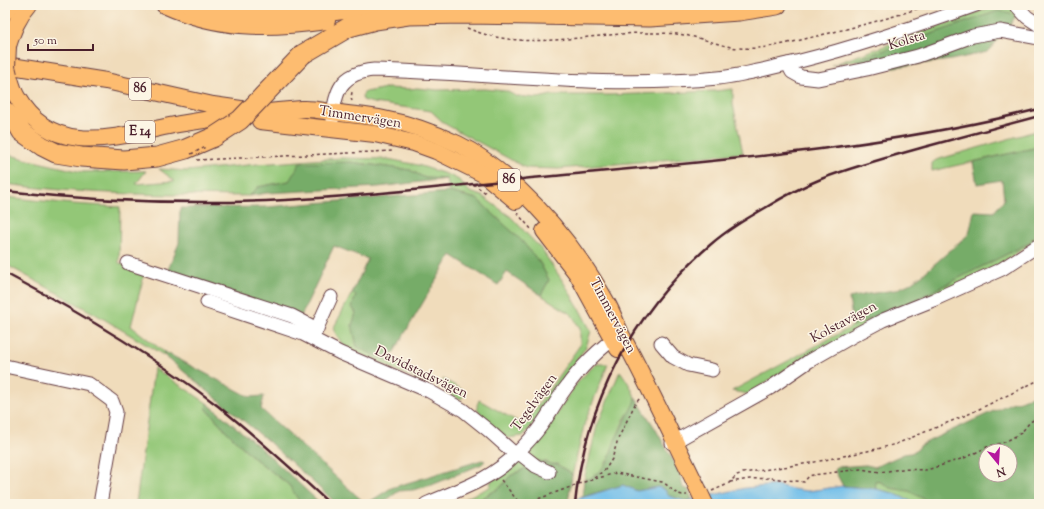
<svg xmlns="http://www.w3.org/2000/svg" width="1044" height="509" viewBox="0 0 1044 509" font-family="'Sorts Mill Goudy',serif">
<rect width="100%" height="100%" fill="#fcf5e5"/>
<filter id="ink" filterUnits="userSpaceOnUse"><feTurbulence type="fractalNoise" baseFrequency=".025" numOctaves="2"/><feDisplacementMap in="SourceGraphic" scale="8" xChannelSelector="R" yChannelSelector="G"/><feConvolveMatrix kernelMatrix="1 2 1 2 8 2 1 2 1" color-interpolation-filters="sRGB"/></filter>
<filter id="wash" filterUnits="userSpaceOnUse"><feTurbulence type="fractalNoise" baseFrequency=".012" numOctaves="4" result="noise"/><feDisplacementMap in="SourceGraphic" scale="16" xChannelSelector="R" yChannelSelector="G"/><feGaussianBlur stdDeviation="0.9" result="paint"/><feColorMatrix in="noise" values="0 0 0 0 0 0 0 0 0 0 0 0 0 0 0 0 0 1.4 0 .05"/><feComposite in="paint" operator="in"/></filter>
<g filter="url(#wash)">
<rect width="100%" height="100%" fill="#f0dcbb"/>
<g fill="#93c777" stroke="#6e7351">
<path d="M998 5H1024L1027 13 1015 17 1011 13 998 11 856 60 832 65Z"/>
<path d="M387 88 410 89 417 88 437 90 485 89 506 91 516 96 538 98 552 95H609L666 93 715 91 733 89V104L743 153 558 169 526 168 445 124 431 111 373 103 363 100 362 96 365 92Z"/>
<path d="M1039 130V148L1038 147 932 171V163L936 160Z"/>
<path d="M5 152 14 156 29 160 82 172 146 171 136 184 175 181 159 169 187 171 258 164 341 158 388 159 418 165 449 175 459 180 470 192 482 196 511 217 542 250 564 283 581 312 591 331 586 347 530 428 523 436 507 438C500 432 478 416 477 406 477 404 479 401 479 400L524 425 580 345V329L572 315 541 295 549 280 540 263 521 240 477 199 449 192 447 179 425 178 410 170 350 162 289 181 258 187 249 196C168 195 86 195 5 184Z"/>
<path d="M5 197 72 204 120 207 119 263 145 271 131 326 163 351 165 356 97 315 5 264Z"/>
<path d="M1039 230V239L994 267 802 359 748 394 732 391 853 326 913 301 1029 243Z"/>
<path d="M352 293 356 295 352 307 356 313 352 325 388 362 405 366 424 377 422 381 418 380 344 347 333 329Z"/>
<path d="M597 364H608L585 422 572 476 570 472 564 469 557 464 551 465 547 462 539 461 510 476 501 487 472 504H453L490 487 491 481C513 469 530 452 545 432 562 408 573 381 597 364Z"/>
<path d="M154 368 207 403 206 408 228 433 254 458 289 485 301 504H136Z"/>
<path d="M620 371C624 376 634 391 635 398 635 406 628 413 624 420 617 435 611 460 600 471 596 475 590 479 584 480L597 426Z"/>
<path d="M443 379 466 392 461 399C448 395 444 393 443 379Z"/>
<path d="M874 481 881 482 890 488 909 491 933 504H917L893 493 876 489Z"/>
</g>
<g fill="#76ac68" stroke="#60664a" fill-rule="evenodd">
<path d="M998 11 1011 13 1015 17 1007 30 987 52 951 60 870 70 856 60Z"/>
<path d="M1038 147 1039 230 1029 243 913 301 853 326 849 298 868 294 895 290 909 284 922 275 969 234 974 211 994 212 1004 200 1002 180 977 184 973 162Z"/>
<path d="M350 162 410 170 425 178 447 179 378 187 267 193 249 196 258 187 289 181 300 163Z"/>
<path d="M449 192 477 199 521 240 540 263 549 280 541 295 507 272 498 285 451 255 388 362 357 347 352 325 356 313 352 307 356 295 352 293 368 259 334 246 301 316 167 272 179 243 180 208 267 207Z"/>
<path d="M163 351 250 397 264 396 261 409 366 504H337L268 441 165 356Z"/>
<path d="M1039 393V504H933L909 491 890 488 881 482 875 481 876 489 843 486 835 471 837 467 866 465 875 467 904 454 911 453 917 450 921 445 933 439 1011 403 1020 401ZM986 451H1010V475H986Z"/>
<path d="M635 397 655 428 680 473 683 488 688 489 692 499 686 501 669 496 665 490 658 487 637 491 623 485 582 497 584 480 589 479 600 471 608 461 615 440 634 403Z"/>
<path d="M207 403 261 448 321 504H301L289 485 254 458 228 433 206 408Z"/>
<path d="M482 460 485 461 482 464 432 485 413 490 399 491 381 504H366L391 488Z"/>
<path d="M539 461C545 462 550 465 557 464L564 469 570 472 572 476 568 502 562 504H472L501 487 510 476 526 468 531 462Z"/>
</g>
<path fill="#70beea" stroke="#5d6e8a" d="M623 485 637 491 658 487 665 490 669 496 686 501 745 488 777 485 792 489 808 491 843 486 876 489 893 493 917 504H561Z"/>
</g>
<g filter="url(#ink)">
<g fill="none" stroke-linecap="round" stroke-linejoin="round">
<defs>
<g id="minor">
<path d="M1016 5 1027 17 1039 25"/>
<path d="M788 64 792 72 801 77 818 79 867 69 918 56 973 36 1000 31 1039 38"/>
<path d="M332 121C335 92 340 73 374 70 488 73 604 89 718 78 746 75 773 67 800 61 860 46 918 26 976 5"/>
<path d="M128 263 292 316 317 329"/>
<path d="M207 302 303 334 340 353 429 391 463 410 488 430 516 455"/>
<path d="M313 337 331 297"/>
<path d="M661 343 673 357 688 365 712 370"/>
<path d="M5 366 89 384 112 401 116 412 100 504"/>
<path d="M672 443 770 388 809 361 851 337 883 320 933 300 1002 269 1039 245"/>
<path d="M518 452 536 466 549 472"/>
<path d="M426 504C458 490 491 480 516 454 524 446 533 437 540 427 549 415 556 401 565 389 579 369 600 347 621 334"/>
</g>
<g id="major">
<path d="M164 5C219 30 268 29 327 21"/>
<path d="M8 46C13 30 18 17 29 5"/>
<path d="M5 65 106 81 213 105 241 109"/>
<path d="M9 75C11 82 13 90 17 97 54 161 121 135 179 124 220 117 261 112 302 109 314 108 327 112 339 113 354 115 369 116 384 119 410 124 435 133 458 144 481 155 499 170 517 187 553 221 583 260 607 303 613 313 617 326 622 336 649 386 673 438 698 489"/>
<path d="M260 121 375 134 414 143 436 151 485 175 516 201"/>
<path d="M544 231 577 274 618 349"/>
</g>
<g id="highway">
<path d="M191 5C254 29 318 11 382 5"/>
<path d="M5 10 9 5"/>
<path d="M303 54 349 27 375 20 408 15 465 14 650 17 739 11 777 5"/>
<path d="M5 111 18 125 22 132 42 146 56 153 81 157 124 160 157 157 186 149 214 137"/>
</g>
</defs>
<use href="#minor" stroke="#633b41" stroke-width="15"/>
<use href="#major" stroke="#633b41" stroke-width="18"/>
<use href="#highway" stroke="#633b41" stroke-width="21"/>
<g stroke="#633b41" stroke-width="1.5" stroke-dasharray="3 3" stroke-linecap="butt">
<path d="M467 28C525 53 587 33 647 33 661 33 676 33 689 36 706 39 723 47 739 48 766 50 792 42 817 36 855 27 892 18 928 5"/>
<path d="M352 101 351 98 352 92"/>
<path d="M197 160 393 151"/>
<path d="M473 184 486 193"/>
<path d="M517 213 532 230"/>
<path d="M594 478 605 470 612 459 618 439 635 404 640 398"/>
<path d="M501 480 520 504"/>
<path d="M730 482 750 479 771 478 804 482 809 476 813 475 861 469 880 472 902 469 927 470 967 457 987 447 1005 442 1021 433 1030 422 1039 417"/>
<path d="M712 491 728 484 737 475 743 473 810 463 877 449 896 444 971 413 1039 380"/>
<path d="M528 504 530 502 584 482 616 473 662 482C672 487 673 496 687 495"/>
</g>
<use href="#minor" stroke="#fff" stroke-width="13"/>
<use href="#major" stroke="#fdbc6f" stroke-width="16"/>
<use href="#highway" stroke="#fdbc6f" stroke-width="19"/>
<g stroke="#4a1f2b" stroke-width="2.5">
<path d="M5 191C92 201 179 204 266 201 362 197 457 185 553 176 716 161 879 149 1039 109"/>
<path d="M5 273C79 312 152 355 218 406 257 437 293 470 330 504"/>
<path d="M575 504C585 403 634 311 710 245 727 230 746 219 765 208 783 197 801 187 821 179 855 166 892 156 928 146 965 136 1002 126 1039 116"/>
</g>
<defs>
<g id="major-bridge">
<path d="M8 46 7 67 9 75"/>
<path d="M698 489 705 504"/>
</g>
<path id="highway-bridge" d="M214 137 240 120 303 54"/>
</defs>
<use href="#major-bridge" stroke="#633b41" stroke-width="18" stroke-linecap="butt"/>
<use href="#highway-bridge" stroke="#633b41" stroke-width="21" stroke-linecap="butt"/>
<path stroke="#633b41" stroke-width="1.5" stroke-dasharray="3 3" stroke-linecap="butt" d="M191 154 206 147"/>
<use href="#major-bridge" stroke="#fdbc6f" stroke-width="16"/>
<use href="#highway-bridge" stroke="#fdbc6f" stroke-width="19"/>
</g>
</g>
<g text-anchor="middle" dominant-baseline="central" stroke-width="3" stroke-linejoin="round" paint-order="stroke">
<g fill="#fcf5e5" stroke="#7f5f63" stroke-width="1">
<rect x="129" y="78" width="22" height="22" rx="3"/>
<rect x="125" y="121" width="30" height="22" rx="3"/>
<rect x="498" y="169" width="22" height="22" rx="3"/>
</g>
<g font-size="13" font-weight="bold" fill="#4a1f2b">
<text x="140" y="89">86</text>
<text x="140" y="132">E 14</text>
<text x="509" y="180">86</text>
</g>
<g font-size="14" fill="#4a1f2b" stroke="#fcf5e5">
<text transform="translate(907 41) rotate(-17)">Kolsta</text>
<text transform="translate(360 118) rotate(9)">Timmervägen</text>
<text transform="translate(612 316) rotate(62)">Timmervägen</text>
<text transform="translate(844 323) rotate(-28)">Kolstavägen</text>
<text transform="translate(421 373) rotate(26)">Davidstadsvägen</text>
<text transform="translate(535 403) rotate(-54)">Tegelvägen</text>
</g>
</g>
<rect width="1044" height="509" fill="none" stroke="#fcf5e5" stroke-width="20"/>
<g transform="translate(998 463) rotate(162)"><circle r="19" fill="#fcf5e5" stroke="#b59f9b"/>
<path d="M0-3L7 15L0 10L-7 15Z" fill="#b5179e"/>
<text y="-6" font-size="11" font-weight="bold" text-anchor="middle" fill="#4a1f2b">N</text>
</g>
<path d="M28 44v6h65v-6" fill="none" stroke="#4a1f2b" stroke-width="2"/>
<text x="34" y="44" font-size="12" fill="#4a1f2b" stroke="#fcf5e5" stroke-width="3" paint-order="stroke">50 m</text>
</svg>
